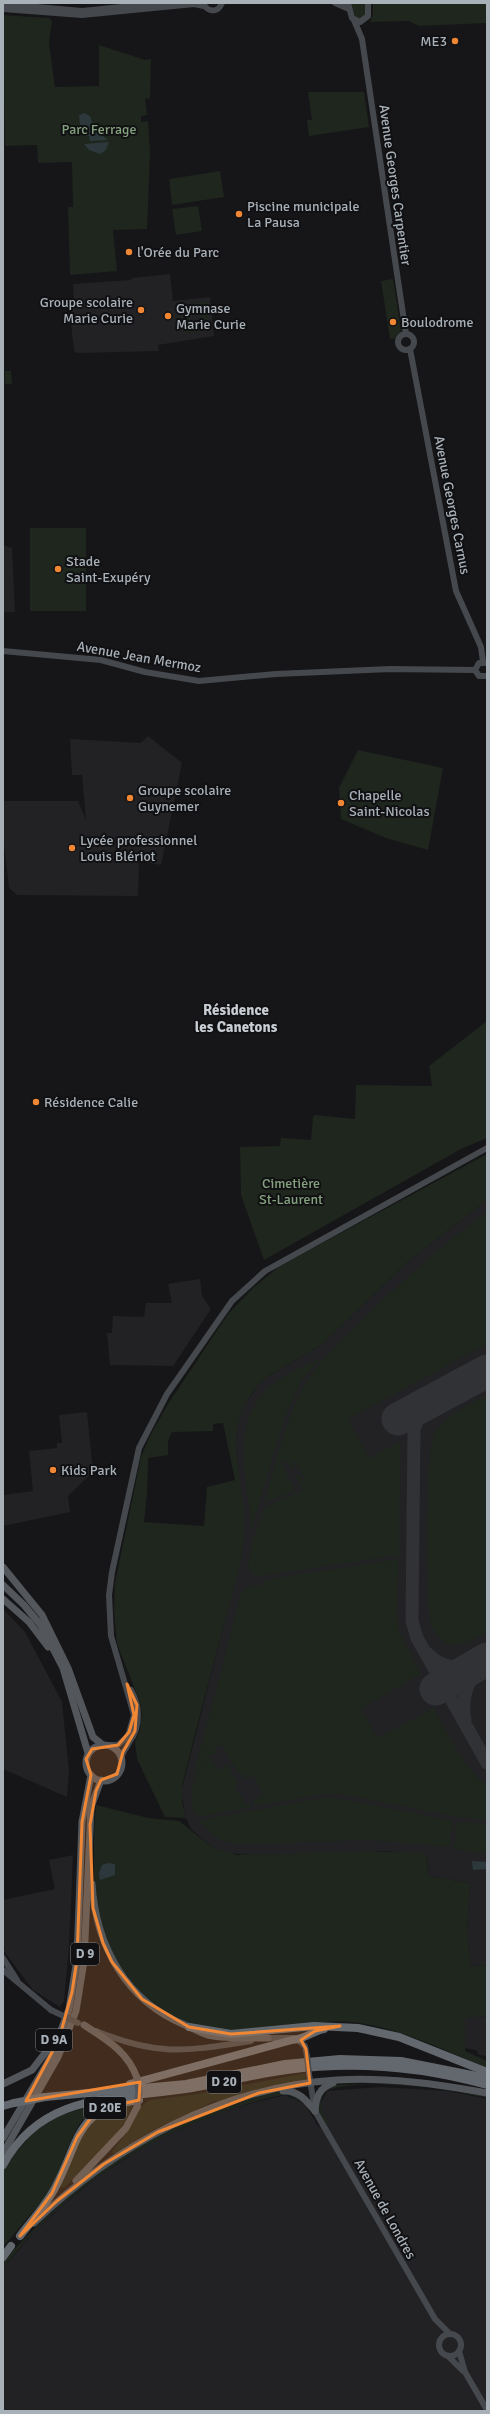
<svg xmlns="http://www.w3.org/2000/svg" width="490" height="2414" viewBox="0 0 490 2414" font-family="Signika,sans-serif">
<rect width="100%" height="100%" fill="#161618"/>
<g fill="#222225">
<path d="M170 274 173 301 210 297 214 336 158 345 159 351 78 353 74 351 69 304 74 303 73 284 131 280 132 278Z"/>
<path d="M3 545 12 548 15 612H3Z"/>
<path d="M148 736 182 763 161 865 139 861 138 896 17 895 9 888 3 835V801H78L86 820 82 775H72L70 739 141 743Z"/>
<path d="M487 1200V1965L471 1966 467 1932 470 1883 429 1876 427 1857 390 1851 250 1855 227 1853 212 1847 191 1829 186 1818 181 1792 237 1574 244 1539 236 1445 238 1419 243 1406 259 1384 267 1377 323 1344 406 1263Z"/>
<path d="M200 1279 202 1296 211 1309 173 1366 110 1365 107 1333H112L113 1316 144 1317 146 1303H172L168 1284Z"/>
<path d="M87 1412 93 1472 68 1496 70 1512 3 1526V1495L33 1491 29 1451 57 1448V1443H62L59 1415Z"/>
<path d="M3 1609 25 1632 62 1702 69 1771 67 1797 3 1769Z"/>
<path d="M73 1855 69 1946 64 2001 60 2007 33 1990 3 1950 5 1948 3 1943V1900L55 1889 49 1860Z"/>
<path d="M487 2016V2056L479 2055 476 2050 465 2048V2018Z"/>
<path d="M380 2087 448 2091 487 2099V2411H3V2268L36 2230 64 2204 97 2177 155 2140 224 2110 285 2095 305 2104 319 2128 322 2101 327 2091Z"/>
</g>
<g fill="#1e261e" fill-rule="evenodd">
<path d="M349 3H366L367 11 363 18 355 19Z"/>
<path d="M373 3H487V23L419 26 409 21 370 22 373 14Z"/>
<path d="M3 15 49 18 52 21 49 43 55 87 99 86V45L145 60 151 59 150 98 145 99 147 115 141 116V122L148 121 150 152 147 229 113 230 117 271 70 275 68 207H73L72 162 38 163 37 145 5 146Z"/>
<path d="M308 92H364L369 127 309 136 307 120H312Z"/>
<path d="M220 171 224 197 172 205 169 179Z"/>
<path d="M198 206 202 231 176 235 172 209Z"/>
<path d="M393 279 401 331 394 339H390L381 281Z"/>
<path d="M207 302 210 330 203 331V326H200L198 310H194V303Z"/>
<path d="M188 304 192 325H197L198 332 184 333V328H182V305Z"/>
<path d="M5 371H11L12 384H5Z"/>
<rect x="30" y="528" width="56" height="83"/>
<path d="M358 750 443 768 428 850 386 838 341 819 339 788Z"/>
<path d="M487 1021V1138L461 1149 264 1260 241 1195 240 1147 280 1146 281 1138 311 1140 313 1117 315 1115 355 1119 356 1085 432 1086 429 1066Z"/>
<path d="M487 1154V1200L406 1263 323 1344 267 1377C211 1426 250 1480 244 1539 241 1568 231 1597 224 1625 210 1678 195 1732 182 1786V1802L186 1818 165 1817 137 1759 135 1742 140 1730 142 1715 140 1702 117 1644 114 1612 115 1583 141 1457 150 1436 168 1404 228 1314 254 1287 280 1266ZM223 1423 235 1480 207 1487 204 1526 144 1522 147 1495 148 1458 168 1455V1441L172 1432 213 1431V1424Z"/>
<path d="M487 1212V1344L348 1419 369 1458 400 1442 399 1555 261 1576 254 1575 248 1566 252 1542 264 1508 281 1499 303 1491 295 1476 299 1473 304 1482 306 1481 295 1461 293 1463 295 1471 294 1468 291 1469 285 1460 281 1463 295 1491 264 1503C275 1463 285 1421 305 1384 319 1360 342 1339 362 1320 401 1282 442 1245 487 1212Z"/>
<path d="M322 1357 302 1380 285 1417 252 1528C248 1486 232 1433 260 1397 274 1378 302 1368 322 1357Z"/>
<path d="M487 1395V1632C475 1639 458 1651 445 1642 438 1637 431 1628 430 1619 426 1596 425 1450 434 1434 446 1414 467 1406 487 1395Z"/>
<path d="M398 1559 397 1616 399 1630 420 1674 361 1709 378 1738 434 1708C449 1735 462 1766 487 1786V1820L458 1817 341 1794H326L254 1806 253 1801 263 1795 253 1775 245 1779 243 1774 239 1775 222 1745 216 1748 217 1753 209 1755 193 1777 241 1593 252 1585H264V1580Z"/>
<path d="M209 1756 217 1770 228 1765 238 1784 235 1786 246 1804 249 1803 252 1807 205 1816 195 1815C186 1789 194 1777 209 1756Z"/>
<path d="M321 1798 343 1799 453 1821 449 1847 367 1840 239 1845 220 1840 199 1822 200 1820Z"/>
<path d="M96 1805 148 1818 179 1821 212 1847 237 1855 364 1851 426 1853 429 1876 470 1883 467 1932 471 1966 487 1965V2016L465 2018V2051L487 2061V2068C444 2050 400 2028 353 2022 316 2018 279 2032 242 2031 229 2031 212 2030 200 2027 146 2012 104 1959 96 1904 94 1889 94 1872 94 1856 94 1839 94 1822 96 1805Z"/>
<path d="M457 1822 487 1824V1855L453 1848V1843L458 1840 454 1831Z"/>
<path d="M305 2073 306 2081 224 2101H215L153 2130 115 2153H111L129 2129 140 2107 149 2100 197 2094Z"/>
<path d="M389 2083 487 2096V2098C447 2090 364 2076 326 2091 317 2102 323 2113 330 2124L326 2125 317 2108 322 2091 334 2085Z"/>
<path d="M285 2092 295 2094 305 2104 288 2095H282C172 2119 72 2179 3 2268V2262C66 2191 128 2143 218 2109 239 2101 263 2092 285 2092Z"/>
<path d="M102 2103 80 2123 72 2138 53 2185 43 2200 3 2247V2171L14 2155 33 2133 57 2116Z"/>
<path d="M133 2104 125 2123 118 2133 64 2188 60 2187C63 2170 86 2121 103 2113 112 2108 124 2107 133 2104Z"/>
</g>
<g fill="#2c383b">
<path d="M84 113 90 116 95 130 108 140 90 141 89 136H83L78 128 80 125 79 115Z"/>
<path d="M109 142 106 150 100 154 89 150 84 144Z"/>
<path d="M472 1861 487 1862V1869L473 1870Z"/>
<path d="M108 1863 115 1864V1875L100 1880 99 1873 102 1865Z"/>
</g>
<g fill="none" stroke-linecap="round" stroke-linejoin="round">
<g stroke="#303235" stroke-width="13">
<path d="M438 1397 421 1412 414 1430 412 1621 417 1638 487 1763"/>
<path d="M428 1654C442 1669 466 1672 484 1661"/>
<path d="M465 1720C460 1697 469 1675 487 1661"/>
</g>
<g stroke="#303235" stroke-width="33">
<path d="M398 1419 487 1371"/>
<path d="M436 1689 487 1659"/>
</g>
<g stroke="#45484d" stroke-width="6">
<path d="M203 3C208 13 218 13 222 3"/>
<path d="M335 3 349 9"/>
<path d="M348 3 352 18 360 22 368 16V3"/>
<path d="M3 4 82 11 161 3"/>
<path d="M3 9 82 15 194 4 204 6"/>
<path d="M354 20 362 39 406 334"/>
<circle cx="406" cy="342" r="8"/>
<path d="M410 349 456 591 481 647 483 662"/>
<path d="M3 651 101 660 145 672 199 681 276 674 390 669 475 670"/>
<path d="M487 663H479L475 670 479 676H487"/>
<path d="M109 1745H118L128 1736 134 1715 111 1636 109 1595 112 1572 139 1448 167 1394 232 1301 265 1271 487 1148"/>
<path d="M121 1758C123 1751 127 1747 130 1741 141 1726 140 1706 131 1690"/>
<path d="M3 1958 17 1980"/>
<path d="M3 1970 51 2010"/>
<path d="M96 2031C159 2057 187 2051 251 2041"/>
<path d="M264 2038H296L305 2046 307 2056"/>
<path d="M309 2074 315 2111 319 2118 435 2319 450 2334"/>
<circle cx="450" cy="2345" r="11"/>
<path d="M459 2351 465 2372 487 2410"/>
<path d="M448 2356 463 2371"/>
</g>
<g stroke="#53575c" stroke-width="7">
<path d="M3 1567 42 1615 68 1668 93 1737 103 1745"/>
<path d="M3 1585 24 1605 43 1628"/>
<path d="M3 1599 29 1622 48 1647"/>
<path d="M40 1624 63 1668 88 1753"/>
<circle cx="104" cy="1763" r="18"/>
<path d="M92 1884C96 1946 126 2001 185 2025 193 2028 200 2033 208 2035 227 2039 248 2038 268 2038"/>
<path d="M84 2025C107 2040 128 2052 137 2078"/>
<path d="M3 2084 32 2070 52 2044"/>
<path d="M283 2091C298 2090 306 2100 315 2111"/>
<path d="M315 2111C316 2097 319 2088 333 2083"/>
<path d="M3 2138 51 2057 69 2009 77 1959 82 1822 91 1775"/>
<path d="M3 2153 58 2057 76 2011 84 1961 91 1807 101 1780"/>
<path d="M76 2181 126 2128 137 2107"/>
<path d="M34 2223C115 2145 221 2087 337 2080 387 2077 437 2084 487 2093"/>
</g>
<g stroke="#63686e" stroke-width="8">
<path d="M189 2027 231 2034 314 2026 358 2028 399 2037 487 2072"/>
<path d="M130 2084 292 2040C304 2040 312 2031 324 2029"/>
<path d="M45 2097 186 2084 285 2064 340 2059 401 2061 487 2078"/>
<path d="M3 2106 14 2103"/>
<path d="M3 2165C44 2090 120 2100 192 2088 224 2083 255 2074 287 2070 354 2061 422 2067 487 2085"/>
<path d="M20 2236C32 2220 47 2204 56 2186 81 2138 75 2109 139 2100"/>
<path d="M3 2257 11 2246"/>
</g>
<g stroke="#45484d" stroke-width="6">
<path d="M51 2010 78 2023"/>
<path d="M307 2056 309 2074"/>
</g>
<path stroke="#53575c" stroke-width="7" d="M137 2107 139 2092 137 2078"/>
<path stroke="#63686e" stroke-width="8" d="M14 2103 45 2097"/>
</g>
<path fill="#f08735" fill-opacity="0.2" stroke="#f08735" stroke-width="3" stroke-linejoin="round" d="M127 1684 137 1705 135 1731 123 1752 117 1774 101 1780 96 1791 90 1825 93 1908 103 1943 112 1962 142 1999 189 2027 231 2034 340 2026 315 2031 301 2040 306 2049 310 2083 259 2093 158 2132 104 2164 57 2201 20 2236 52 2193 77 2137 90 2119 108 2107 139 2100 140 2082 26 2101 59 2039 72 1992 77 1959 82 1822 91 1775 86 1759 92 1749 118 1745 129 1732 134 1715Z"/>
<g fill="#f08735" stroke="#111113" stroke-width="1.5">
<circle cx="455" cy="41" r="4"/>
<circle cx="239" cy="214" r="4"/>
<circle cx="129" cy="252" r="4"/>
<circle cx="141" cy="310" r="4"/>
<circle cx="168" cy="316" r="4"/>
<circle cx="393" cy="322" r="4"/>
<circle cx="58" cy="569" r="4"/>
<circle cx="130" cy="798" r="4"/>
<circle cx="341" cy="803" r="4"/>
<circle cx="72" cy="848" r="4"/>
<circle cx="36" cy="1102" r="4"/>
<circle cx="53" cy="1470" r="4"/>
</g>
<g text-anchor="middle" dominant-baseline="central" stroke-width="4" stroke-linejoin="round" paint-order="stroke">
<g fill="#111113" stroke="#7b8086" stroke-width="1">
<rect x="71" y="1943" width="28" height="22" rx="3"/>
<rect x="36" y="2029" width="36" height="22" rx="3"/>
<rect x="207" y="2071" width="34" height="22" rx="3"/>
<rect x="84" y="2097" width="42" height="22" rx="3"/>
</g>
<g font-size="13" font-weight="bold" fill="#a8b0b8">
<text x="85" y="1954">D 9</text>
<text x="54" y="2040">D 9A</text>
<text x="224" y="2082">D 20</text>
<text x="105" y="2108">D 20E</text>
</g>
<g font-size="14" fill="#a8b0b8" stroke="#111113" text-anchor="start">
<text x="447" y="41" text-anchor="end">ME3</text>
<text x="247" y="206">Piscine municipale<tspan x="247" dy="16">La Pausa</tspan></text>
<text x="137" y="252">l'Orée du Parc</text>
<text x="133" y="302" text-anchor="end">Groupe scolaire<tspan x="133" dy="16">Marie Curie</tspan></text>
<text x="176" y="308">Gymnase<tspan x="176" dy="16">Marie Curie</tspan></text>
<text x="401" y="322">Boulodrome</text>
<text x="66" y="561">Stade<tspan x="66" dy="16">Saint-Exupéry</tspan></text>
<text x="138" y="790">Groupe scolaire<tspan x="138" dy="16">Guynemer</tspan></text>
<text x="349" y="795">Chapelle<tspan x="349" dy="16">Saint-Nicolas</tspan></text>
<text x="80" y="840">Lycée professionnel<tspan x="80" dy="16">Louis Blériot</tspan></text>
<text x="44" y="1102">Résidence Calie</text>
<text x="61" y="1470">Kids Park</text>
</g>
<g font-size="14" fill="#85a27f" stroke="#111113">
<text x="99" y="129">Parc Ferrage</text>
<text x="291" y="1183">Cimetière<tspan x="291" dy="16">St-Laurent</tspan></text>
</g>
<g font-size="14" fill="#a8b0b8" stroke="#111113">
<text transform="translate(395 185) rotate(82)">Avenue Georges Carpentier</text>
<text transform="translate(452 505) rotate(79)">Avenue Georges Carnus</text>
<text transform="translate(139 657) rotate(10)">Avenue Jean Mermoz</text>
<text transform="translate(385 2209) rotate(61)">Avenue de Londres</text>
</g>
<g font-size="15" font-weight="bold" fill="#c9ced4" stroke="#111113">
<text x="236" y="1010">Résidence<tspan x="236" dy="17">les Canetons</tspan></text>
</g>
</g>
<rect width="490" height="2414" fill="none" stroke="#a8b0b8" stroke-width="8"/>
</svg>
